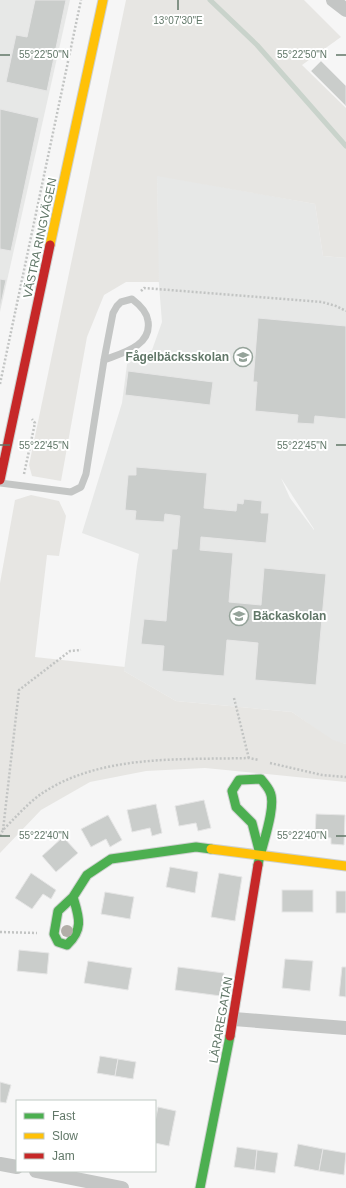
<svg xmlns="http://www.w3.org/2000/svg" width="346" height="1188" viewBox="0 0 346 1188" font-family="Arial,sans-serif">
<rect width="100%" height="100%" fill="#f6f6f6"/>
<g fill="#e7e8e7" fill-rule="evenodd">
<path d="M0 0H70L0 312Z"/>
<path d="M157 175 315 204 323 256 346 258V744L333 741 292 712 176 701 124 671 137 565 139 554 82 533 122 403 127 364 152 350 162 322 158 272ZM281 478 314 529V530L290 498Z"/>
</g>
<g fill="#e7e6e3">
<path d="M126 0H304L341 37 302 65 346 108V258L323 256 315 204 157 176 159 282H126L104 295 87 337 61 481 32 476 29 465Z"/>
<path d="M31 495 59 501 66 516 59 556 47 555 35 657 125 667 124 671 176 701 292 712 333 740 346 744V782L205 768 146 771 90 782 41 810 0 853V583L15 500Z"/>
</g>
<g fill="none" stroke-linecap="round" stroke-linejoin="round">
<path stroke="#c9d3cb" stroke-width="5" d="M210 0 257 45 346 146"/>
</g>
<g fill="#cacdcb" stroke="#e6e6e6">
<path d="M35 0H66L47 91 6 82 16 35 27 37Z"/>
<path d="M321 61 346 86V106L311 71Z"/>
<path d="M0 109 39 118 11 251 0 249Z"/>
<path d="M0 279 6 280 0 308Z"/>
<path d="M258 318 346 326V419L315 416 314 424 297 423 298 415 255 411 257 382H253Z"/>
<path d="M128 371 213 382 210 405 125 395Z"/>
<path d="M136 467 207 473 204 508 236 511 237 503 243 504 244 499 262 501 261 513H269L266 543 201 537 200 550 233 553 229 602 261 605 264 568 326 574 316 685 255 680 258 643 227 640 224 676 162 671 164 646 141 644 144 619 166 621 172 549H177L180 516 165 514 164 522 135 520 136 511 125 510 128 475H136Z"/>
<path d="M204 800 211 828 198 831 196 823 179 826 175 806Z"/>
<path d="M156 804 162 833 152 836 150 828 132 832 127 810Z"/>
<path d="M316 814 345 815 344 845 331 844V838L315 837Z"/>
<path d="M108 815 122 840 110 847 106 839 91 847 81 829Z"/>
<path d="M63 837 78 853 56 872 42 856Z"/>
<path d="M170 867 198 872 195 893 166 887Z"/>
<path d="M31 873 56 890 51 899 43 894 32 909 15 898Z"/>
<path d="M219 873 242 877 235 921 211 917Z"/>
<rect x="282" y="890" width="31" height="22"/>
<rect x="336" y="891" width="10" height="22"/>
<path d="M105 892 134 897 130 919 101 914Z"/>
<path d="M19 950 49 953 47 974 17 971Z"/>
<path d="M285 959 313 961 310 991 282 988Z"/>
<path d="M88 961 132 968 128 990 84 983Z"/>
<path d="M178 967 224 973 221 996 175 990Z"/>
<path d="M342 967H346V997L339 996Z"/>
<path d="M100 1056 118 1059 115 1076 97 1073Z"/>
<path d="M118 1059 136 1062 133 1079 115 1076Z"/>
<path d="M0 1082 11 1085 6 1103 0 1102Z"/>
<path d="M158 1107 176 1111 169 1146 155 1143V1122Z"/>
<path d="M298 1144 323 1149 319 1171 294 1166Z"/>
<path d="M237 1147 257 1150 255 1170 234 1167Z"/>
<path d="M323 1149 346 1153 344 1175 319 1171Z"/>
<path d="M257 1150 278 1153 275 1173 255 1170Z"/>
</g>
<g fill="none" stroke-linecap="round" stroke-linejoin="round">
<defs>
<g id="fast">
<path d="M258 865C261 848 277 806 270 792 268 787 264 783 261 779L239 780 232 791 236 807 252 823 260 854"/>
<path d="M73 897C79 917 84 929 67 945L58 942 54 934 58 911 73 897 87 875 111 859 196 847 211 849"/>
<path d="M200 1188 230 1036"/>
</g>
<g id="slow">
<path d="M50 245 103 0"/>
<path d="M211 849 346 866"/>
</g>
<g id="jam">
<path d="M0 480 50 245"/>
<path d="M230 1036 258 865"/>
</g>
</defs>
<use href="#fast" stroke="#ced1cf" stroke-width="11"/>
<use href="#slow" stroke="#ced1cf" stroke-width="11"/>
<use href="#jam" stroke="#ced1cf" stroke-width="11"/>
<g stroke="#c2c4c3" stroke-width="2.5" stroke-dasharray="2 2" stroke-linecap="butt">
<path d="M141 291 144 288 322 302 336 306 346 311"/>
<path d="M0 384 81 0"/>
<path d="M24 474 35 423 32 419"/>
<path d="M234 698 249 759"/>
<path d="M270 763 322 775 346 777"/>
<path d="M3 830 19 690 70 651 81 650"/>
<path d="M0 836 3 830C14 819 28 803 41 794 100 754 180 760 249 758L259 760"/>
<path d="M0 932 37 933"/>
</g>
<path stroke="#c4c6c5" stroke-width="7" d="M0 483 71 492 81 487 86 474 104 360 113 313 117 306 121 302 132 299C140 305 147 312 148 321 152 346 122 353 104 360"/>
<g stroke="#c4c6c5" stroke-width="14">
<path d="M333 0 346 10"/>
<path d="M234 1019 346 1028"/>
<path d="M0 1164 17 1167"/>
<path d="M36 1171 122 1188"/>
</g>
<use href="#fast" stroke="#4caf50" stroke-width="9"/>
<use href="#slow" stroke="#ffc107" stroke-width="9"/>
<use href="#jam" stroke="#c62828" stroke-width="9"/>
</g>
<circle fill="#b2aea8" cx="67" cy="931" r="6"/>
<path fill="none" stroke="#617768" stroke-width="1.5" d="M178 0V10M0 55H10M336 55H346M0 445H10M336 445H346M0 836H10M336 836H346"/>
<defs>
<symbol id="school-ring" viewBox="-11 -11 22 22"><circle r="9.5" fill="#fff" stroke="#95a39a" stroke-width="1.5"/><path d="M0-5L7-2L0 1L-7-2ZM-4 1L0 2.5L4 1V4Q0 6-4 4Z" fill="#95a39a"/></symbol>
</defs>
<g fill-rule="evenodd">
<use href="#school-ring" x="232" y="346" width="22" height="22"/>
<use href="#school-ring" x="228" y="605" width="22" height="22"/>
</g>
<g text-anchor="middle" dominant-baseline="central" stroke-width="4" stroke-linejoin="round" paint-order="stroke">
<g font-size="12" fill="#617768" stroke="#fff">
<text transform="translate(40 238) rotate(-78)">VÄSTRA RINGVÄGEN</text>
<text transform="translate(221 1020) rotate(-80)">LÄRAREGATAN</text>
</g>
<g font-size="12" font-weight="bold" fill="#617768" stroke="#fff" text-anchor="end">
<text x="229" y="357">Fågelbäcksskolan</text>
<text x="253" y="616" text-anchor="start">Bäckaskolan</text>
</g>
</g>
<g font-size="10" text-anchor="middle" fill="#617768" stroke="#fff" stroke-width="4" stroke-linejoin="round" paint-order="stroke">
<text x="178" y="24">13°07'30"E</text>
<text x="44" y="58">55°22'50"N</text>
<text x="302" y="58">55°22'50"N</text>
<text x="44" y="449">55°22'45"N</text>
<text x="302" y="449">55°22'45"N</text>
<text x="44" y="839">55°22'40"N</text>
<text x="302" y="839">55°22'40"N</text>
</g>
<rect x="16" y="1100" width="140" height="72" fill="#ffffff" stroke="#c0c9c3"/>
<rect x="24" y="1113" width="20" height="6" fill="#4caf50" stroke="#c0c9c3"/>
<text x="52" y="1120" font-size="12" fill="#617768">Fast</text>
<rect x="24" y="1133" width="20" height="6" fill="#ffc107" stroke="#c0c9c3"/>
<text x="52" y="1140" font-size="12" fill="#617768">Slow</text>
<rect x="24" y="1153" width="20" height="6" fill="#c62828" stroke="#c0c9c3"/>
<text x="52" y="1160" font-size="12" fill="#617768">Jam</text>
</svg>
